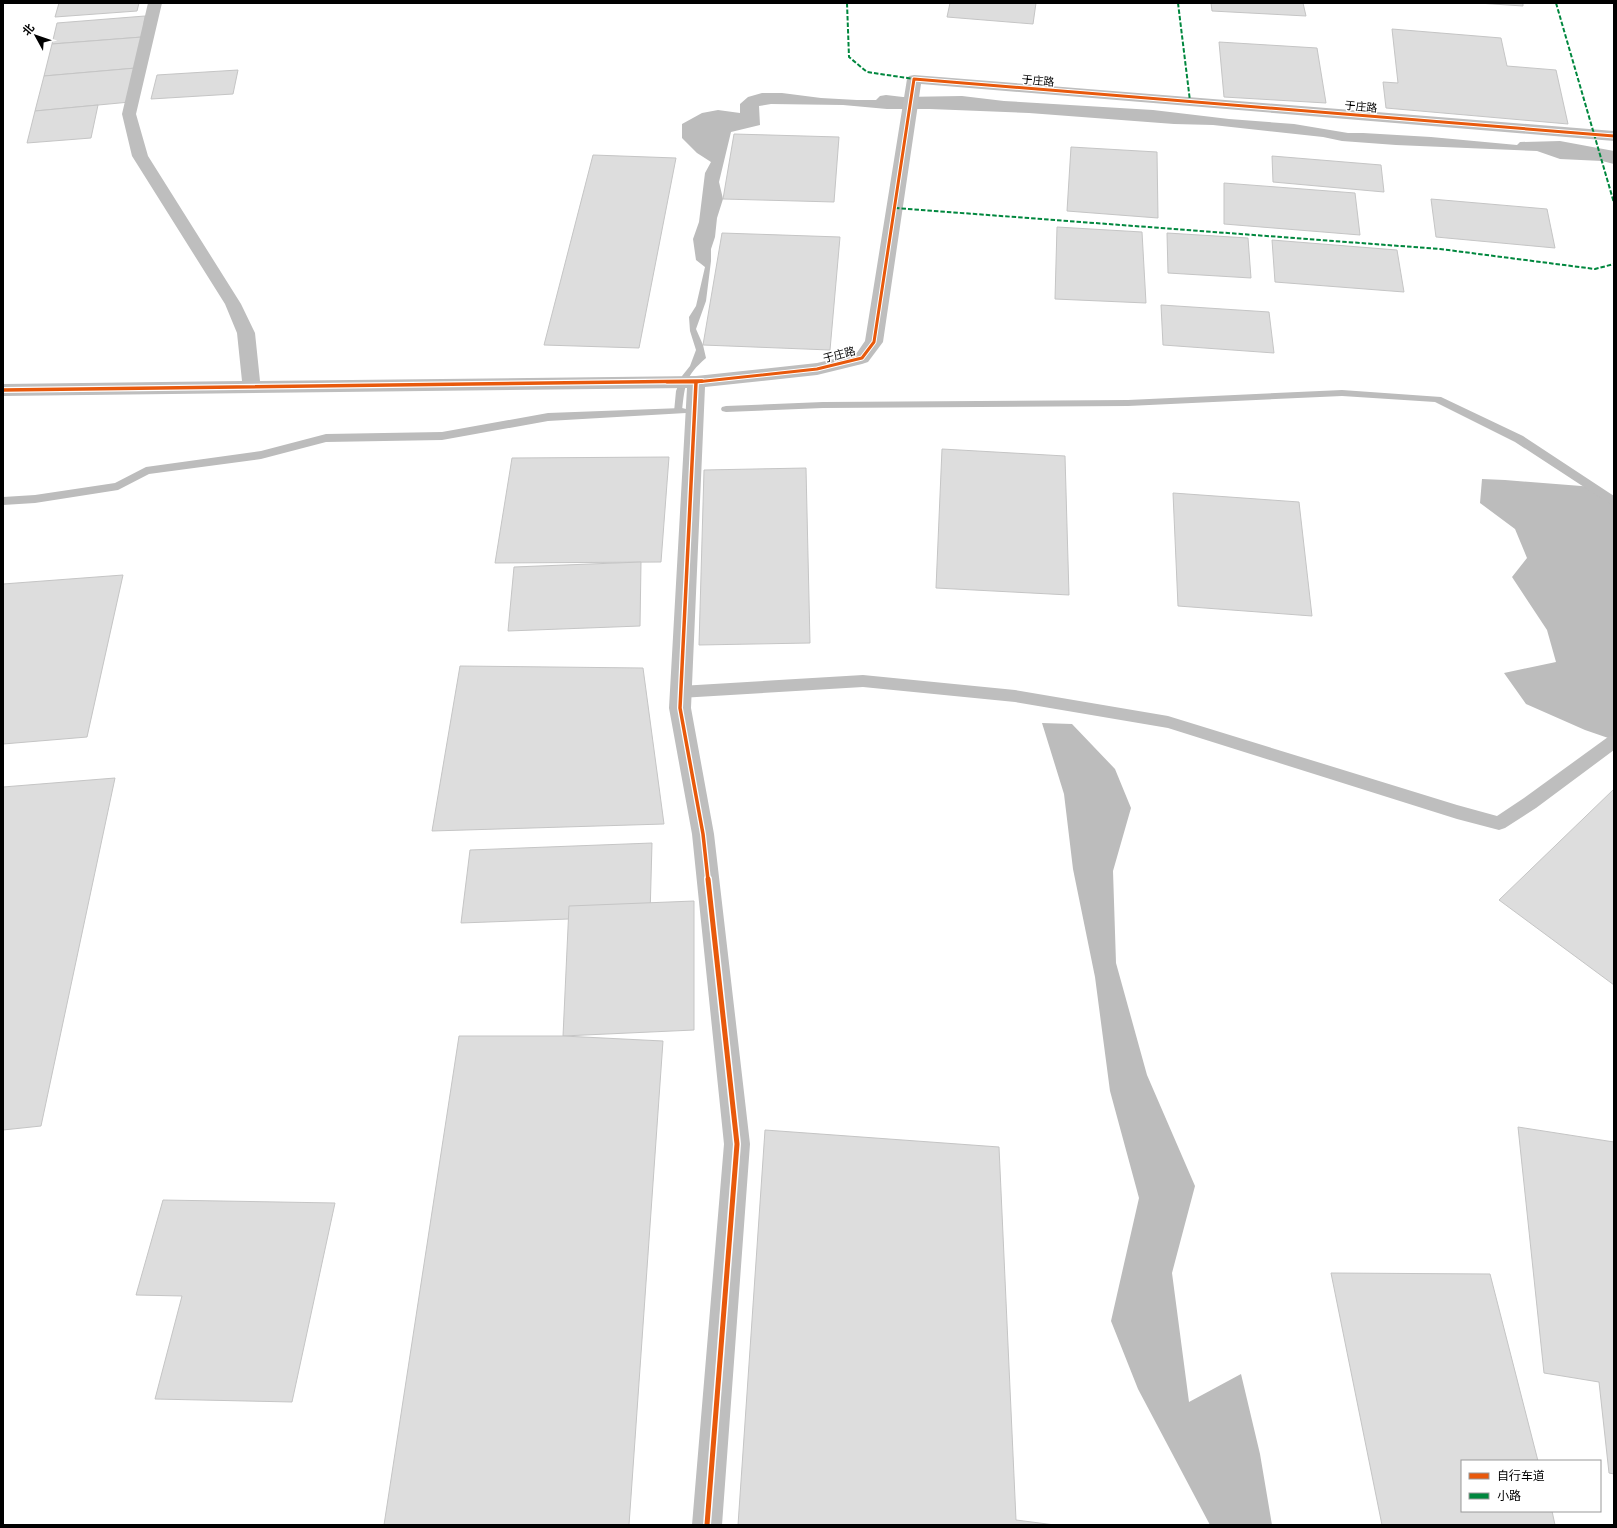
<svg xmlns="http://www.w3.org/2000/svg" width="1617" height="1528" viewBox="0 0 1617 1528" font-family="'Exo 2','Noto Sans SC',sans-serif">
<rect width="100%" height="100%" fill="#fff"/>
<g fill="#bcbcbc">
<path d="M762 93H782L821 98 857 100H876L880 96 886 95 903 97 962 96 1004 101 1153 110 1229 119 1294 124 1348 133H1363L1431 137 1517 145 1520 142 1560 141 1614 151V164L1602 161 1560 159 1537 151 1396 145 1342 141 1323 137 1213 125 1174 124 1029 113 930 109H887L843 105 771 104 759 106 760 125 731 132 719 182 723 199 717 218 715 237 711 249V261L706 301 696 329 703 345 706 358C685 376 685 385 682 411L674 412 676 391 682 376 690 366 696 350 690 331 689 317 696 306 705 267 696 260 693 239 699 222 705 173 711 162 697 153 682 138V124L702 113 718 110 740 113V104L748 97Z"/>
<path d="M1482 479 1505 480 1594 487 1614 501V740L1585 730 1526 704 1504 673 1556 662 1547 630 1512 577 1527 558 1515 529 1480 503Z"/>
<path d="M1042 723 1072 724 1115 769 1131 808 1113 871 1116 963 1147 1075 1195 1186 1172 1273 1189 1402 1241 1374 1260 1454 1272 1525H1210L1138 1389 1111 1321 1139 1198 1110 1091 1095 977 1073 869 1064 794Z"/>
</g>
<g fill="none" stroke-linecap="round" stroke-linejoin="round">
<g fill="#bcbcbc" fill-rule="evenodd">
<path d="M1342 390 1441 397 1523 436 1614 496V505L1610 504 1515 442 1435 402 1342 396 1128 406 823 408 726 412 722 411 721 409 722 407 726 406 823 402 1128 400Z"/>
<path d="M682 408 686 409 687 411 686 413 548 421 442 440 326 442 261 459 149 474 118 490 35 503 3 505V497L35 495 115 483 146 467 261 451 326 434 442 432 548 413Z"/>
</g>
</g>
<g fill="#ddd" stroke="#c5c5c5">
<path d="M59 3H139L137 11 55 17Z"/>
<path d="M950 3H1036L1033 24 947 17Z"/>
<path d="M1211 3H1303L1306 16 1212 11Z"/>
<path d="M1478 3H1523V6Z"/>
<path d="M145 16 142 37 52 44 57 23Z"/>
<path d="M1392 29 1501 38 1507 66 1556 70 1568 124 1386 108 1383 82 1398 83Z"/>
<path d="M142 37 136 68 44 76 52 44Z"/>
<path d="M1219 42 1317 48 1326 103 1224 97Z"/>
<path d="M136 68 130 102 35 111 44 76Z"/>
<path d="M238 70 233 94 151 99 157 75Z"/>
<path d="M98 105 91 138 27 143 35 111Z"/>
<path d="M734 134 839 137 834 202 723 199Z"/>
<path d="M1071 147 1157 152 1158 218 1067 211Z"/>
<path d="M593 155 676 158 639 348 544 345Z"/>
<path d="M1272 156 1381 165 1384 192 1273 182Z"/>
<path d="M1224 183 1355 193 1360 235 1224 224Z"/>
<path d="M1431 199 1547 209 1555 248 1436 237Z"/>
<path d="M1057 227 1142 232 1146 303 1055 299Z"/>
<path d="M722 233 840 237 830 350 703 345Z"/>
<path d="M1167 233 1248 238 1251 278 1168 273Z"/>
<path d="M1272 240 1397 250 1404 292 1275 282Z"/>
<path d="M1161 305 1269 312 1274 353 1163 345Z"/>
<path d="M942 449 1065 456 1069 595 936 588Z"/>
<path d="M669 457 661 562 495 563 512 458Z"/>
<path d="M806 468 810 643 699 645 704 470Z"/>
<path d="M1173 493 1299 502 1312 616 1178 606Z"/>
<path d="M641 562 640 626 508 631 514 567Z"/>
<path d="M123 575 87 737 3 744V584Z"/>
<path d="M460 666 643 668 664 824 432 831Z"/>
<path d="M115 778 41 1126 3 1130V787Z"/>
<path d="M1614 789V985L1499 900Z"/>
<path d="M652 843 650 916 461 923 470 850Z"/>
<path d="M694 901V1030L563 1036 569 906Z"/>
<path d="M459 1036H563L663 1041 629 1525H384Z"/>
<path d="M1518 1127 1614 1142V1474L1609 1473 1599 1382 1544 1373Z"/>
<path d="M765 1130 999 1147 1016 1520 1055 1525H738Z"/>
<path d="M163 1200 335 1203 292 1402 155 1399 182 1296 136 1295Z"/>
<path d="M1331 1273 1490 1274 1538 1461H1462V1511H1552L1555 1525H1382Z"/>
</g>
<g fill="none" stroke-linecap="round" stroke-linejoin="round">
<path fill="#bebebe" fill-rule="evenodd" d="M863 675 1015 690 1168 716 1457 805 1497 816 1524 798 1608 737 1614 735V750L1536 808 1505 828 1499 830 1457 819 1168 728 1015 702 863 687 680 698 675 696 672 692 675 688 680 686Z"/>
<path fill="#bebebe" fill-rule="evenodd" d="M148 3H162L136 114 148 156 241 304 255 333 260 381 696 376 817 363 856 354 865 341 907 79 909 76 914 75 1614 131V141L921 84 883 342 868 362 862 364 817 375 705 387 691 708 714 834 750 1144 722 1525H692L724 1144 692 834 669 708 687 388 3 396V384L242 381 237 333 225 304 132 156 122 114Z"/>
<g stroke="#00873e" stroke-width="2" stroke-dasharray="4.5 2" stroke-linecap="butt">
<path d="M847 3 849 57 867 72 914 79"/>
<path d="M1178 3 1190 101"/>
<path d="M1556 3 1614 203"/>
<path d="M895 208 1440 249 1595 269 1614 264"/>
</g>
<defs>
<path id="cycleway-far2" d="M667 382H696L817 369 862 358 874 342 914 79 1614 136"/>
<g id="cycleway-far1">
<path d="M696 382 680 708 703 834 708 880"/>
<path d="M3 390 702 381"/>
</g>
<path id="cycleway" d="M707 1525 737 1144 708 879"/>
</defs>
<use href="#cycleway-far2" stroke="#fff" stroke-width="5"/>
<use href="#cycleway-far1" stroke="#fff" stroke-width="6"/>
<use href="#cycleway" stroke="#fff" stroke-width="8"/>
<use href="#cycleway-far2" stroke="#e8590c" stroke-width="3"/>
<use href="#cycleway-far1" stroke="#e8590c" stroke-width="3.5"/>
<use href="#cycleway" stroke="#e8590c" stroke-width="5"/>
</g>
<g text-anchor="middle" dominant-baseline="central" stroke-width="3" stroke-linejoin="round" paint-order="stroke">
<g font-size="11" fill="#000" stroke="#fff">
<text transform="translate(1038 80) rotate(5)">于庄路</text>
<text transform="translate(1361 106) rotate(5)">于庄路</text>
<text transform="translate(839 354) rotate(-15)">于庄路</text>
</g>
</g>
<rect width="1617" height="1528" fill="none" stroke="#000000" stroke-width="8"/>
<rect x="1461" y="1460" width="140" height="52" fill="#ffffff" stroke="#999999"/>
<rect x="1469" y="1473" width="20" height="6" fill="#e8590c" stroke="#999999"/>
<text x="1497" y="1480" font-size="12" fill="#000000">自行车道</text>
<rect x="1469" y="1493" width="20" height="6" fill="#00873e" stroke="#999999"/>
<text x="1497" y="1500" font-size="12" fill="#000000">小路</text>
<g transform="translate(36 36) rotate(310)" stroke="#ffffff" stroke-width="3" paint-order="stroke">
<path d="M0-3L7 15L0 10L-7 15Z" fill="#000000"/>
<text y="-6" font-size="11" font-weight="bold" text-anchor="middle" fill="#000000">北</text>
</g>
</svg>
